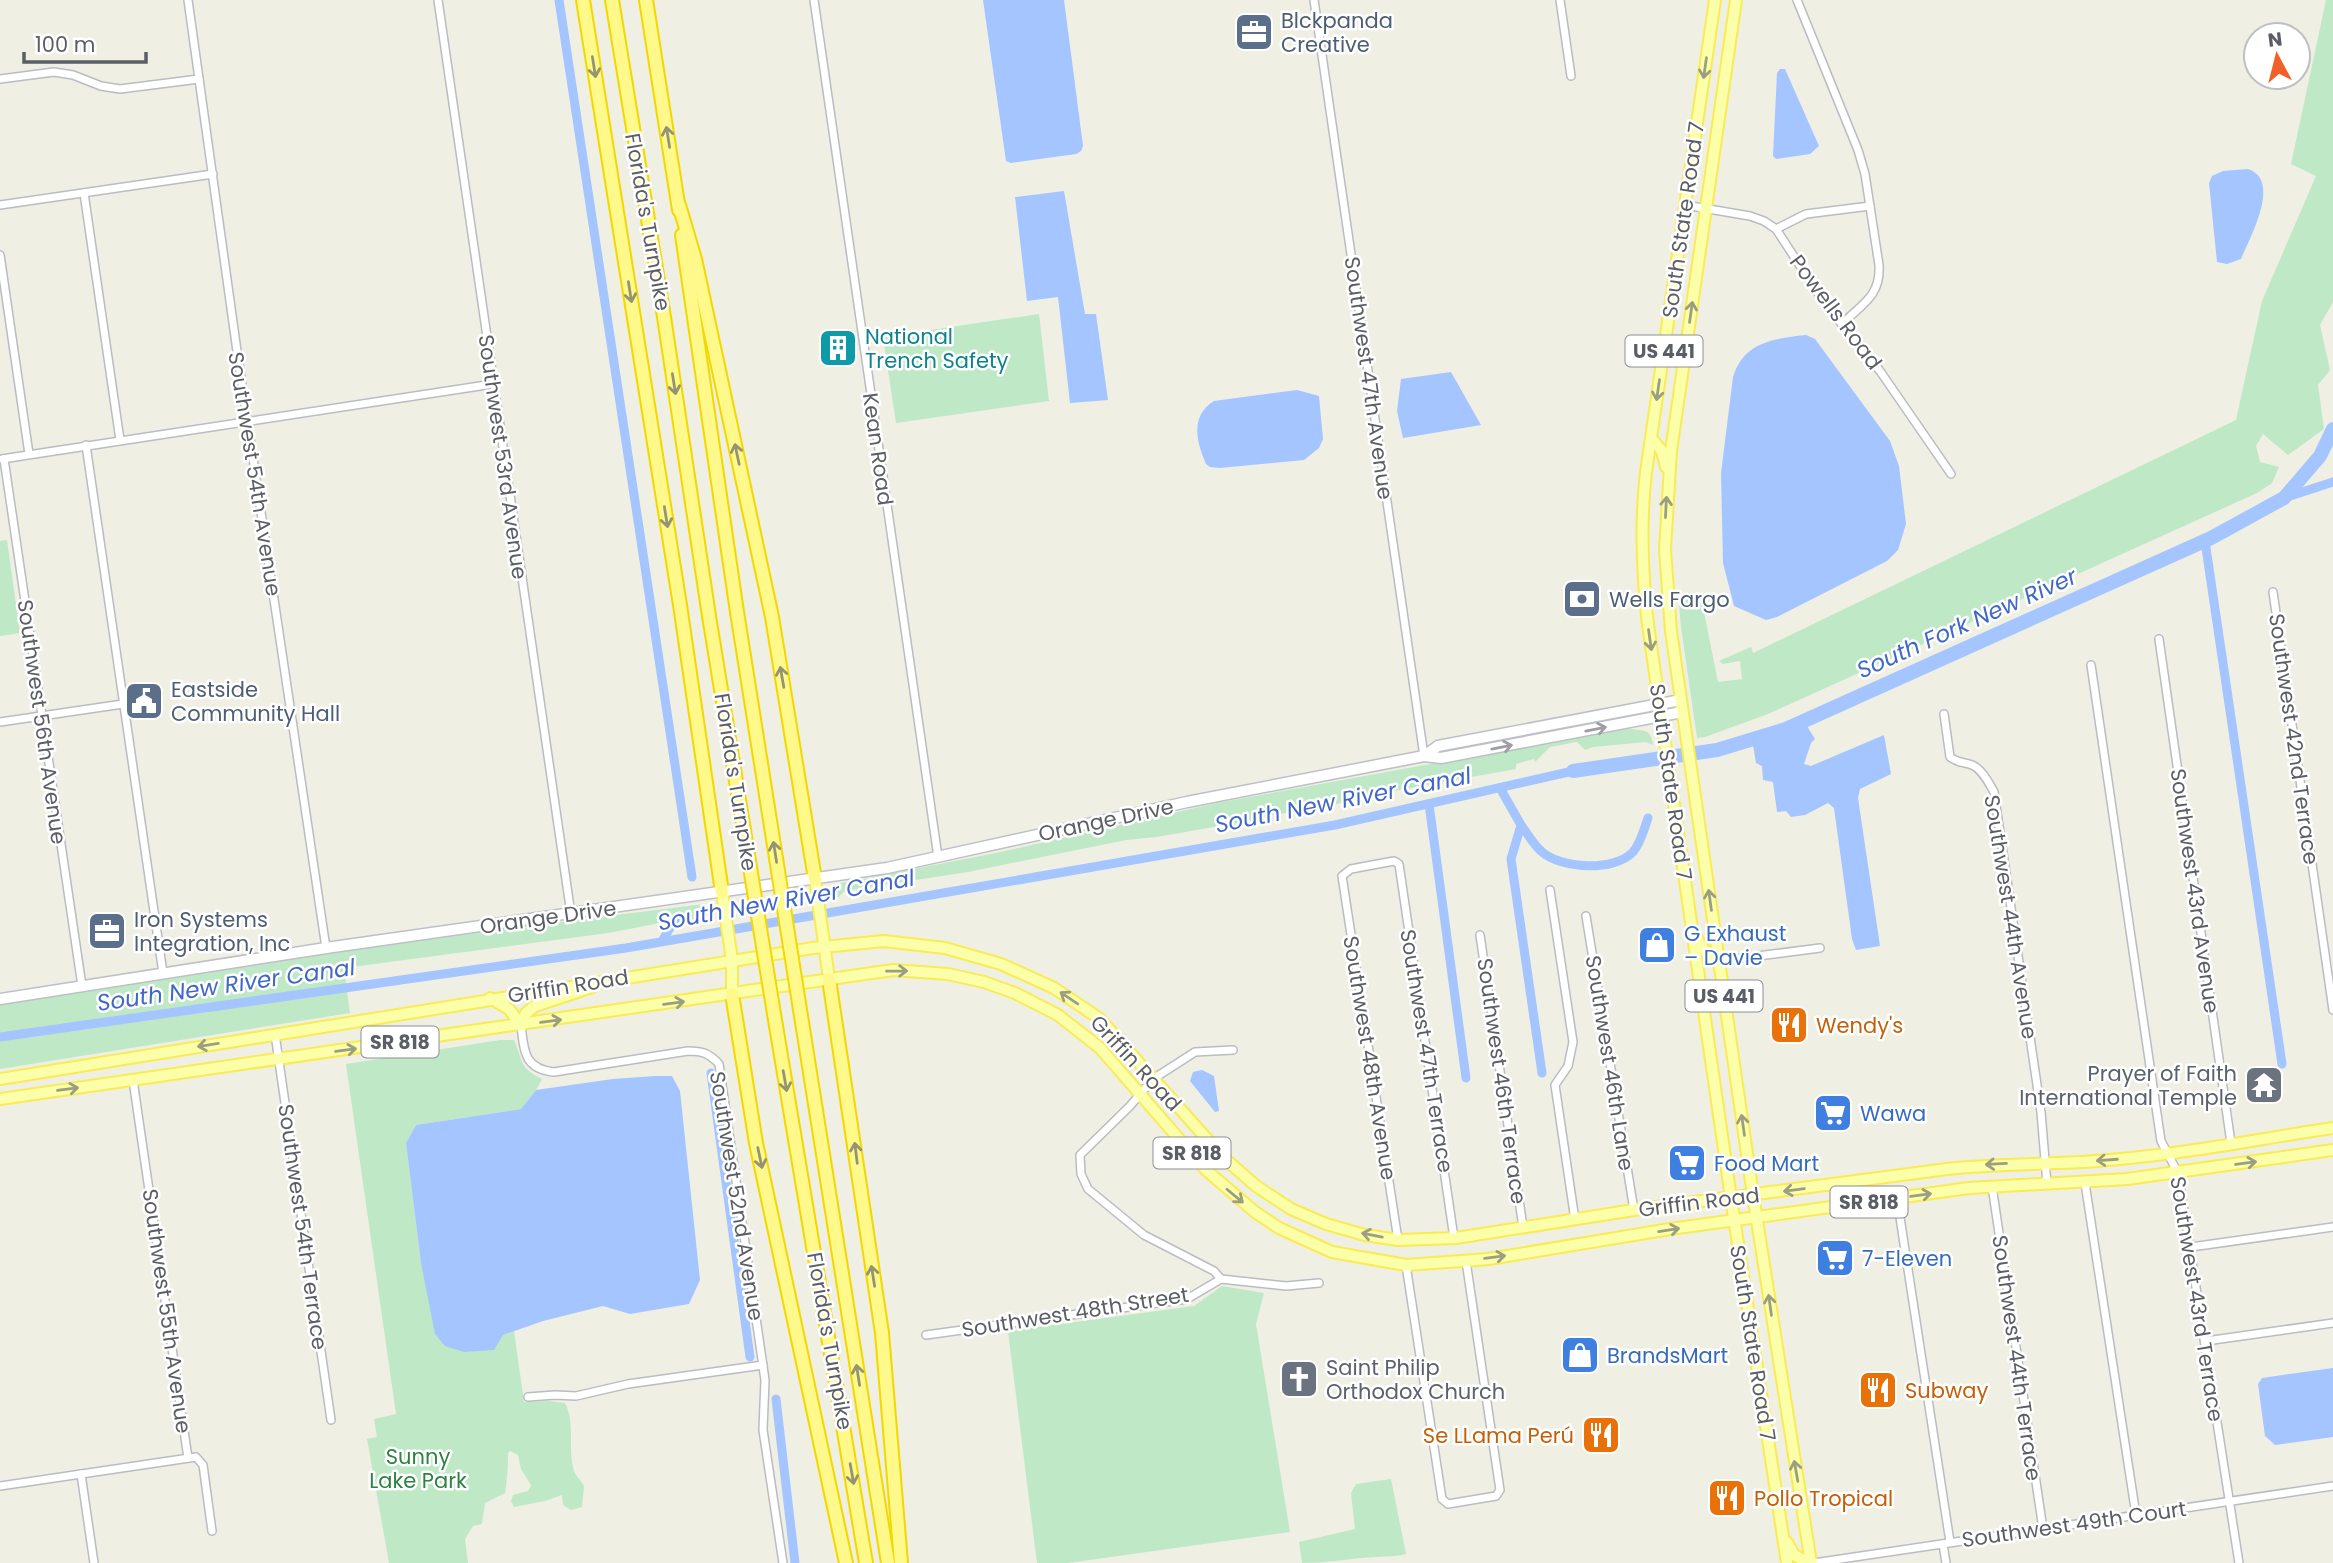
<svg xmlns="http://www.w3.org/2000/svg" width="2333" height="1563" viewBox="0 0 2333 1563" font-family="Poppins,sans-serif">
<rect width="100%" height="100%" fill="#efefe4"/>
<g fill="#bfe8c7">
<path d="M2326 0H2333V302L2320 325 2330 370 2318 385 2324 429 2288 455 2263 434 2256 446 2260 462 2279 467 2272 483 2257 493 1768 714 1705 737 1697 738 1681 627 1679 603 1685 593 1694 592 1701 597 1718 682 1742 679 1740 661 1723 664 1719 661 1751 647 1753 653 2236 420 2262 301 2316 176 2291 164Z"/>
<path d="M1039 314 1049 401 896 423 883 337Z"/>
<path d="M7 540 20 633 0 636V541Z"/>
<path d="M1627 728C1641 732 1651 726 1653 745L1646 742 1593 747 1585 750 1577 742 1550 747 1535 762 1534 759 1516 764V769L1377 794 1321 808 1271 815 1243 822 1156 837 1126 840 968 872 844 891 839 897 826 898 827 890 836 884 996 853 1217 803Z"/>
<path d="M704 904 711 913 716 915 678 922 673 918 655 924 608 933 344 968 350 1013 0 1069V1002L399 942Z"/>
<path d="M500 1040H514C523 1060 518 1067 542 1079L536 1090 521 1109 416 1125 406 1143 421 1263 502 1335 514 1331 524 1402 548 1401 565 1403C576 1424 567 1449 574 1471 576 1477 581 1480 584 1486L582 1507 571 1510 563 1505 562 1495 545 1501 514 1507 511 1501 513 1495 528 1491 531 1485 521 1469 518 1455 510 1451 508 1453C508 1465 507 1481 505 1493L485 1503 482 1524 473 1526 465 1539 468 1563H389L367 1439 377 1437 374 1419 396 1414 346 1064Z"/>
<path d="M1222 1286 1264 1293 1256 1324 1290 1532 1068 1563H1037L1008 1331 1194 1306Z"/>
<path d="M1391 1479 1406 1554C1395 1557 1388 1556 1377 1557 1352 1558 1328 1563 1302 1563L1299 1542 1355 1529 1351 1493 1356 1484Z"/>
</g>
<g fill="#a4c5ff">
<path d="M983 0H1064L1083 146 1081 151 1076 154 1011 163 1006 161Z"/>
<path d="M1780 69H1785L1819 146 1810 154 1776 159 1773 156 1777 73Z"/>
<path d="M2248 169C2282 180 2250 237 2241 259L2227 264 2217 262 2209 183 2212 176 2223 171Z"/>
<path d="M1064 191 1085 314H1096L1108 400 1070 403 1058 297 1027 301 1015 197Z"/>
<path d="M1806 335 1815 339 1890 441 1899 466 1906 524 1898 550 1887 561 1777 617 1766 620 1734 606 1723 563 1721 473 1733 377C1744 342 1772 339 1806 335Z"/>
<path d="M1451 372 1481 425 1403 438 1397 411 1401 379Z"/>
<path d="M1297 390 1319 396 1323 439 1319 448 1304 460 1220 468 1210 467 1206 464C1196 441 1190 416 1214 401Z"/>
<path d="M1807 726 1815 739 1811 743 1804 764 1811 766 1884 735 1891 774 1860 789 1858 798 1880 946 1856 950 1852 939 1834 808 1828 803 1805 815 1791 817 1786 811 1777 812 1773 782 1763 780 1762 766 1756 763 1752 739 1786 729Z"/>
<path d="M1202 1070 1214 1076 1219 1111 1215 1112 1190 1081 1193 1072Z"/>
<path d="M655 1076H672L680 1091 700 1280 689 1304 630 1314 603 1306 543 1321 503 1335 494 1350 464 1352 445 1346 435 1334 421 1263 406 1143 416 1125 521 1109 536 1090 613 1079Z"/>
<path d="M2333 1368V1437L2275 1445 2265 1436 2258 1384 2262 1378Z"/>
</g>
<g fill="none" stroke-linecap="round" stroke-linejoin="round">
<g stroke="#a4c5ff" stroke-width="9">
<path d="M559 0 692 877"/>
<path d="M2284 498 2333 482"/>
<path d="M2205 541 2282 1064"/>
<path d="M1500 788 1521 825 1511 859 1542 1073"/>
<path d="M1429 804 1466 1078"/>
<path d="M1521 825C1527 833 1533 844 1541 851 1560 869 1614 872 1633 852 1641 843 1644 829 1648 818"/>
<path d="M662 941 675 920"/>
<path d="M0 1037 626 948 1335 825 1573 771"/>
<path d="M711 1073 750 1357"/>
<path d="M776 1399 795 1563"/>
</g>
<path stroke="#a4c5ff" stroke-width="14" d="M1573 771 1717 750 1786 729 2211 538 2284 498 2320 456 2333 429"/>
<defs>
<g id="street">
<path d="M188 0 237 351 326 948"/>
<path d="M438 0 571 914"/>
<path d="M814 0 938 857"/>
<path d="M1314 0 1424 756"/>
<path d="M1560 0 1571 76"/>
<path d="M1797 0 1858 150 1865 174 1879 265C1881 296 1862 304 1842 324"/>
<path d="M0 79 54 72 73 75 101 86 120 89 199 79"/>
<path d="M84 193 120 440"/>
<path d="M0 205 213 174"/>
<path d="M1685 205 1750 216 1764 221 1776 229 1823 301 1880 371 1951 474"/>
<path d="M1776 229 1806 214 1870 206"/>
<path d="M0 255 29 454"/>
<path d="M86 445 163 973"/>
<path d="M2 459 493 384"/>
<path d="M4 459 82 986"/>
<path d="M2273 592 2333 1010"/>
<path d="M2159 639 2231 1143"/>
<path d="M2091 665 2161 1141 2178 1173 2180 1185 2239 1563"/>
<path d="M1944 714 1950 757C1958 763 1963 762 1972 765 1982 769 1989 783 1994 792L2041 1112 2047 1184"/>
<path d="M0 722 123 704"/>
<path d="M1550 890 1573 1042 1568 1066 1555 1085 1575 1220"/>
<path d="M1586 916 1634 1210"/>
<path d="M1480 935 1523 1227"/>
<path d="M1719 961 1820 948"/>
<path d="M521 1025C524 1051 524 1069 554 1072L688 1051C702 1051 709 1053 719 1064L765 1380 763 1430 783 1563"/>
<path d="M275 1034 331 1420"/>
<path d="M133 1080 188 1458"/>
<path d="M2085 1183 2136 1515"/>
<path d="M1992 1186 2043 1529"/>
<path d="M1897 1198 1950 1542"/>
<path d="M1398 1240 1342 876 1351 869 1394 861 1399 864 1454 1238"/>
<path d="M2191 1247 2333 1227"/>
<path d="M1406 1265 1442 1499 1448 1504 1496 1496 1500 1490 1466 1261"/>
<path d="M1221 1279 1214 1271 1144 1235 1088 1189 1081 1174 1080 1155 1130 1106 1153 1079 1195 1052 1233 1050"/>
<path d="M926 1335 1187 1299 1221 1279 1286 1286 1319 1283"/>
<path d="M2206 1341 2333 1323"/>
<path d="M528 1397 555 1395 576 1396 628 1384 763 1365"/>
<path d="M81 1474 94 1563"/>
<path d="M0 1486 196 1457 203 1465 212 1531"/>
<path d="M1943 1544 1946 1563"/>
<path d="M1814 1563 2333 1486"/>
</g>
<g id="secondary">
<path d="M1424 756 1438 746 1681 700"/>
<path d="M0 999 326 948 887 868 1187 802 1424 756 1441 758 1682 712"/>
</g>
<g id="primary">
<path d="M1715 0 1646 472C1640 524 1642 573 1648 625L1731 1198 1787 1563"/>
<path d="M1736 0 1671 451 1665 549 1671 631 1753 1195 1811 1563"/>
<path d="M1651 438 1662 451 1666 467"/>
<path d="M815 879 829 979"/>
<path d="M722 892 732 960V994"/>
<path d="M1696 937C1702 948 1707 956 1719 961"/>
<path d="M490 998 509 1009 521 1025"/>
<path d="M521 1025 526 1013 535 1006 592 987"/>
<path d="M0 1079 813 948 884 941 945 948 1001 964 1054 988 1100 1019 1223 1157 1256 1186 1291 1209 1326 1224 1365 1235 1398 1240 1456 1238 1634 1210 1947 1169C2001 1163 2055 1165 2109 1160 2184 1154 2258 1139 2333 1128"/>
<path d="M0 1099 893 970 948 974 984 982 1015 993 1058 1015 1100 1048 1206 1170 1255 1212 1279 1228 1332 1252 1406 1265 1489 1259 1670 1229 1969 1188 2127 1179 2333 1150"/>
<path d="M1787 1542 1794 1555 1809 1563"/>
</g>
<g id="highway">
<path d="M583 0 680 605 722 892"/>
<path d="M612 0 664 317 709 616"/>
<path d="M646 0 679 210"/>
<path d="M679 205 695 259 772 617 815 879"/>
<path d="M682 235 737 612"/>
<path d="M829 979 882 1333 901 1563"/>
<path d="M732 994 756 1143 846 1563"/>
<path d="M774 1014 866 1563"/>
<path d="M801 1016 888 1563"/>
</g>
</defs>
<use href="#street" stroke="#bbbcc3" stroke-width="10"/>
<use href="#secondary" stroke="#bec0c8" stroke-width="13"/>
<use href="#primary" stroke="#f9ec53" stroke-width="14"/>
<use href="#highway" stroke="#f3d800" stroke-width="16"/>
<use href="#street" stroke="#fff" stroke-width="7"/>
<use href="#secondary" stroke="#fff" stroke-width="10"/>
<use href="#primary" stroke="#fcffa9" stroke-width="10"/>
<use href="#highway" stroke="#fff98b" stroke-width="12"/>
<defs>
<g id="highway-bridge">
<path d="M737 612 801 1016"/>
<path d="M709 616 774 1014"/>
</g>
</defs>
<use href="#highway-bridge" stroke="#f3d800" stroke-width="16" stroke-linecap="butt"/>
<use href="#highway-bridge" stroke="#fff98b" stroke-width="12"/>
</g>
<defs><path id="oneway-shaft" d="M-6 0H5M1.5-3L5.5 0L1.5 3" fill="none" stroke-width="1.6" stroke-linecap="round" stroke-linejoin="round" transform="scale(1.75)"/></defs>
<g stroke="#959472">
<use href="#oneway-shaft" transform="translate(594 67) rotate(81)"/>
<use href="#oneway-shaft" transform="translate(668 137) rotate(-99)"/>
<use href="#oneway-shaft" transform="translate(630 292) rotate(81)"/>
<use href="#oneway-shaft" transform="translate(674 384) rotate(81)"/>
<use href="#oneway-shaft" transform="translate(737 454) rotate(-102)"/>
<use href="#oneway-shaft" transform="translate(666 517) rotate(81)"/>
<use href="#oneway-shaft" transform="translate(782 677) rotate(-100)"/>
<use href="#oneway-shaft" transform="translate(775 852) rotate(-99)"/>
<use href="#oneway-shaft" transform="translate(785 1081) rotate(80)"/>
<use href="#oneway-shaft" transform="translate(856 1153) rotate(-97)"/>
<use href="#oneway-shaft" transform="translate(760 1158) rotate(78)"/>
<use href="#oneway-shaft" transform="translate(873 1276) rotate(-99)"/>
<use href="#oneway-shaft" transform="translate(858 1375) rotate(-99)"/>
<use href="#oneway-shaft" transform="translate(852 1474) rotate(80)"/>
</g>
<g stroke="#9c9e80">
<use href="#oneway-shaft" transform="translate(1705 68) rotate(98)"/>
<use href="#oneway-shaft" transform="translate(1691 312) rotate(-82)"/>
<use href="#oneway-shaft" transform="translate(1658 390) rotate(98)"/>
<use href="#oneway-shaft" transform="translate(1666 507) rotate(-87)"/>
<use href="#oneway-shaft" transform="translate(1650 640) rotate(82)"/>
<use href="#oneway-shaft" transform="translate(1710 900) rotate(-98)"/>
<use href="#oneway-shaft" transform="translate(897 971) rotate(-1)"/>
<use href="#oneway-shaft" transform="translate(1069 998) rotate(-146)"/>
<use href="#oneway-shaft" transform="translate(674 1003) rotate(-8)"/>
<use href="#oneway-shaft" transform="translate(551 1021) rotate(-8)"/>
<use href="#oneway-shaft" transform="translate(208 1045) rotate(171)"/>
<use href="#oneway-shaft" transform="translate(346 1050) rotate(-8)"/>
<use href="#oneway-shaft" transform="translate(68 1089) rotate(-8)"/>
<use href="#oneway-shaft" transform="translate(1743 1125) rotate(-98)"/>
<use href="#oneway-shaft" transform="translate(2107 1160) rotate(176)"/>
<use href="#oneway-shaft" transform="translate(2246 1163) rotate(-8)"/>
<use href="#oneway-shaft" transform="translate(1996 1164) rotate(177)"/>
<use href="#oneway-shaft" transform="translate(1794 1190) rotate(172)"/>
<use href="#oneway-shaft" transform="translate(1921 1195) rotate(-8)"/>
<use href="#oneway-shaft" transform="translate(1235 1196) rotate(40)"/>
<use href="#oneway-shaft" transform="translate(1669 1230) rotate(-9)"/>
<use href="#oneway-shaft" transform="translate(1372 1235) rotate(-169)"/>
<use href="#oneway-shaft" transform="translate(1495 1257) rotate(-8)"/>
<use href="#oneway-shaft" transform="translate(1770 1305) rotate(-98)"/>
<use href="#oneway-shaft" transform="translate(1796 1471) rotate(-100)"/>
</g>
<g stroke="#9d9ea3">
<use href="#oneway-shaft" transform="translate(1596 729) rotate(-11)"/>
<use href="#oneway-shaft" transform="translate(1502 747) rotate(-11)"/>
</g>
<defs>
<symbol id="office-square" viewBox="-11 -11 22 22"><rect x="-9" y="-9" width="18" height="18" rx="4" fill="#5c6f8a" stroke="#fff"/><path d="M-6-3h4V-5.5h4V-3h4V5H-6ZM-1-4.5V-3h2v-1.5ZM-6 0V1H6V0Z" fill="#fff"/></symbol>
<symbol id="building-square" viewBox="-11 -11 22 22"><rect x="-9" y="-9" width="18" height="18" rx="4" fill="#0f9aa8" stroke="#fff"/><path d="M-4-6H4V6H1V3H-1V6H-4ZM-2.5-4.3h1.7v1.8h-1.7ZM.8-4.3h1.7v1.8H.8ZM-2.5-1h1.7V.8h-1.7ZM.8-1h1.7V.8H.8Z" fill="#fff"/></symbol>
<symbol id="bank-square" viewBox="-11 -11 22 22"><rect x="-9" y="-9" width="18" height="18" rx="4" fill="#5c6f8a" stroke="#fff"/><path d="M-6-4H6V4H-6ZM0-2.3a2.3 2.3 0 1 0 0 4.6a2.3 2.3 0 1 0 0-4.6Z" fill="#fff"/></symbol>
<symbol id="civic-square" viewBox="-11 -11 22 22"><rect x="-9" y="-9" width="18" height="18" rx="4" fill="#5c6f8a" stroke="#fff"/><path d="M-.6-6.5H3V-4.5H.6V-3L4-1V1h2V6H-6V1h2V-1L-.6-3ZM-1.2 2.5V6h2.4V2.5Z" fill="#fff"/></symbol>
<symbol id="shop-square" viewBox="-11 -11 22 22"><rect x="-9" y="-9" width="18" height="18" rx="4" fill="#3f7fe0" stroke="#fff"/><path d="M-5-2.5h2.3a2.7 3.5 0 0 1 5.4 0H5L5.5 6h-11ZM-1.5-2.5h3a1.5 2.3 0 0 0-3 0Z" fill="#fff"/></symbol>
<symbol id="restaurant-square" viewBox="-11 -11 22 22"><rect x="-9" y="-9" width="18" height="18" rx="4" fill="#e8710a" stroke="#fff"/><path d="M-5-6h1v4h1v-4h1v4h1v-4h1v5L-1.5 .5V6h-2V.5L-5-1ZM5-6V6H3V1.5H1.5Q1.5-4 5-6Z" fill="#fff"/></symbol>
<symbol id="temple-square" viewBox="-11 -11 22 22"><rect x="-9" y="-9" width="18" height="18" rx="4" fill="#6b7280" stroke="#fff"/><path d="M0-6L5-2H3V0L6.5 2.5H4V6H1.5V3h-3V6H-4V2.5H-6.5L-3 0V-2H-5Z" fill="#fff"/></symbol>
<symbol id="supermarket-square" viewBox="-11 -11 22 22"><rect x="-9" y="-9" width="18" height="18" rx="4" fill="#3f7fe0" stroke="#fff"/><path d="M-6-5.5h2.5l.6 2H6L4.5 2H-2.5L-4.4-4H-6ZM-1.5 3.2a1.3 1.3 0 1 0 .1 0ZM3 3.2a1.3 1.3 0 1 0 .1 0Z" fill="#fff"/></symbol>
<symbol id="church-square" viewBox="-11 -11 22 22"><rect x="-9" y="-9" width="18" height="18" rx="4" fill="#6b7280" stroke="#fff"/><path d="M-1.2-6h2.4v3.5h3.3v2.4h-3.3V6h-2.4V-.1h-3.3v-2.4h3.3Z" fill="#fff"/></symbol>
</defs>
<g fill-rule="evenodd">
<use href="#office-square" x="1232" y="10" width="44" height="44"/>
<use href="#building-square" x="816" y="326" width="44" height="44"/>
<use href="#bank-square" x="1560" y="577" width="44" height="44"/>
<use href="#civic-square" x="122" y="679" width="44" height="44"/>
<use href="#office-square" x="85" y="909" width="44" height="44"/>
<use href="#shop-square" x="1635" y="923" width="44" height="44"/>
<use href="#restaurant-square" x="1767" y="1003" width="44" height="44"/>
<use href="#temple-square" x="2242" y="1063" width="44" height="44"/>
<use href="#supermarket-square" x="1811" y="1091" width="44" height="44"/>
<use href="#supermarket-square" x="1665" y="1141" width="44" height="44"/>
<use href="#supermarket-square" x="1813" y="1236" width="44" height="44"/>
<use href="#shop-square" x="1558" y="1333" width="44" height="44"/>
<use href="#church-square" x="1277" y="1357" width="44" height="44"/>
<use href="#restaurant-square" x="1856" y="1368" width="44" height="44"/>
<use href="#restaurant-square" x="1579" y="1413" width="44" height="44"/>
<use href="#restaurant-square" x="1705" y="1476" width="44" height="44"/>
</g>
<g text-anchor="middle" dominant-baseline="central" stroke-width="5" stroke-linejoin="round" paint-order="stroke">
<g fill="#fff" stroke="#8d8e93" stroke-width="2">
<rect x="1625.5" y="335.5" width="77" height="31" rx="5"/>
<rect x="1685.5" y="980.5" width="77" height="31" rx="5"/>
<rect x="361.5" y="1026.5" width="77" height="31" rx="5"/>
<rect x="1153.5" y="1137.5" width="77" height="31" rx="5"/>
<rect x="1830.5" y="1186.5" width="77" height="31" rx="5"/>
</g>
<g font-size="19" font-weight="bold" fill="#5c5e65">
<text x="1664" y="351">US 441</text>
<text x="1724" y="996">US 441</text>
<text x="400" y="1042">SR 818</text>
<text x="1192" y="1153">SR 818</text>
<text x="1869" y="1202">SR 818</text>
</g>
<g font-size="21" fill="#4e5e75" stroke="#fff" text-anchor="start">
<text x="1281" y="20">Blckpanda<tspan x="1281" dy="24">Creative</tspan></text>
<text x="1609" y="599">Wells Fargo</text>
<text x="171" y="689">Eastside<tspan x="171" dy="24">Community Hall</tspan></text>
<text x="134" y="919">Iron Systems<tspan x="134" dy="24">Integration, Inc</tspan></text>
</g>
<g font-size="21" fill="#5c5e65" stroke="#fff">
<text transform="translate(1683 220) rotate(-82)">South State Road 7</text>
<text transform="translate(648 222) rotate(80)">Florida's Turnpike</text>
<text transform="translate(1836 312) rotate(53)">Powells Road</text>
<text transform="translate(1369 378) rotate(82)">Southwest 47th Avenue</text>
<text transform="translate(878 449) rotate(82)">Kean Road</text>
<text transform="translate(503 457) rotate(82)">Southwest 53rd Avenue</text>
<text transform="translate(255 474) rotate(81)">Southwest 54th Avenue</text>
<text transform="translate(42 722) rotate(82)">Southwest 56th Avenue</text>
<text transform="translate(2294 739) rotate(82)">Southwest 42nd Terrace</text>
<text transform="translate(736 782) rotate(81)">Florida's Turnpike</text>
<text transform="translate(1671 782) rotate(82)">South State Road 7</text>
<text transform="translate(1106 820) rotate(-12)">Orange Drive</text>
<text transform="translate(2195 891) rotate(82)">Southwest 43rd Avenue</text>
<text transform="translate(548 917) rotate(-8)">Orange Drive</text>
<text transform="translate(2011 917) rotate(81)">Southwest 44th Avenue</text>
<text transform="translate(568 986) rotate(-9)">Griffin Road</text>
<text transform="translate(1427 1051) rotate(81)">Southwest 47th Terrace</text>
<text transform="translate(1370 1058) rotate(81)">Southwest 48th Avenue</text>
<text transform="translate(1136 1063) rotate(47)">Griffin Road</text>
<text transform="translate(1610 1063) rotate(81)">Southwest 46th Lane</text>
<text transform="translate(1502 1081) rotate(82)">Southwest 46th Terrace</text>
<text transform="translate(737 1196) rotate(81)">Southwest 52nd Avenue</text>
<text transform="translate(1699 1202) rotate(-7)">Griffin Road</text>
<text transform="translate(303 1227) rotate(82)">Southwest 54th Terrace</text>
<text transform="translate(2197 1299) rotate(81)">Southwest 43rd Terrace</text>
<text transform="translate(167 1311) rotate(82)">Southwest 55th Avenue</text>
<text transform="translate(1075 1312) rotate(-9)">Southwest 48th Street</text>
<text transform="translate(830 1341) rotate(80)">Florida's Turnpike</text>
<text transform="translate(1753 1343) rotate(81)">South State Road 7</text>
<text transform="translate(2017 1358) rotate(82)">Southwest 44th Terrace</text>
<text transform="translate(2074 1524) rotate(-8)">Southwest 49th Court</text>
</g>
<g font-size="21" fill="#0d838f" stroke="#fff" text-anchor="start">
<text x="865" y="336">National<tspan x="865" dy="24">Trench Safety</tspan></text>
</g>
<g font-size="21" fill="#366cbe" stroke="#fff" text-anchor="start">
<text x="1684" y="933">G Exhaust<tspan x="1684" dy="24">– Davie</tspan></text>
<text x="1860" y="1113">Wawa</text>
<text x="1714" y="1163">Food Mart</text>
<text x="1862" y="1258">7-Eleven</text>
<text x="1607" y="1355">BrandsMart</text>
</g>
<g font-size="21" fill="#c56008" stroke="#fff" text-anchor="start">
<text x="1816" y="1025">Wendy's</text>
<text x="1905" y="1390">Subway</text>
<text x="1574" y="1435" text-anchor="end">Se LLama Perú</text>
<text x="1754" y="1498">Pollo Tropical</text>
</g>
<g font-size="21" fill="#5b616d" stroke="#fff" text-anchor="end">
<text x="2237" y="1073">Prayer of Faith<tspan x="2237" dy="24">International Temple</tspan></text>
<text x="1326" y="1367" text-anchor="start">Saint Philip<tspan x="1326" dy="24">Orthodox Church</tspan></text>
</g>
<g font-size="21" fill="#2f8243" stroke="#fff">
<text x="418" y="1456">Sunny<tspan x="418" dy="24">Lake Park</tspan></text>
</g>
<g font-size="23" font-style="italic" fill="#4067c9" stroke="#fff">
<text transform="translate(1967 623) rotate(-24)">South Fork New River</text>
<text transform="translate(1343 800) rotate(-11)">South New River Canal</text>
<text transform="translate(786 900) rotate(-10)">South New River Canal</text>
<text transform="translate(226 985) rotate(-8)">South New River Canal</text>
</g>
</g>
<g transform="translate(2277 56) rotate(353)"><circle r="33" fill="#ffffff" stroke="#bebfc1" stroke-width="2"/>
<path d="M0-5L12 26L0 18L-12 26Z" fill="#f26027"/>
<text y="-10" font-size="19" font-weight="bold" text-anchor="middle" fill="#5c5e65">N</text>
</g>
<path d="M24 52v10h122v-10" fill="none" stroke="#5c5e65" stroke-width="3.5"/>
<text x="35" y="52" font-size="21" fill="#5c5e65" stroke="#ffffff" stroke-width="5" paint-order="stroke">100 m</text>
</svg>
